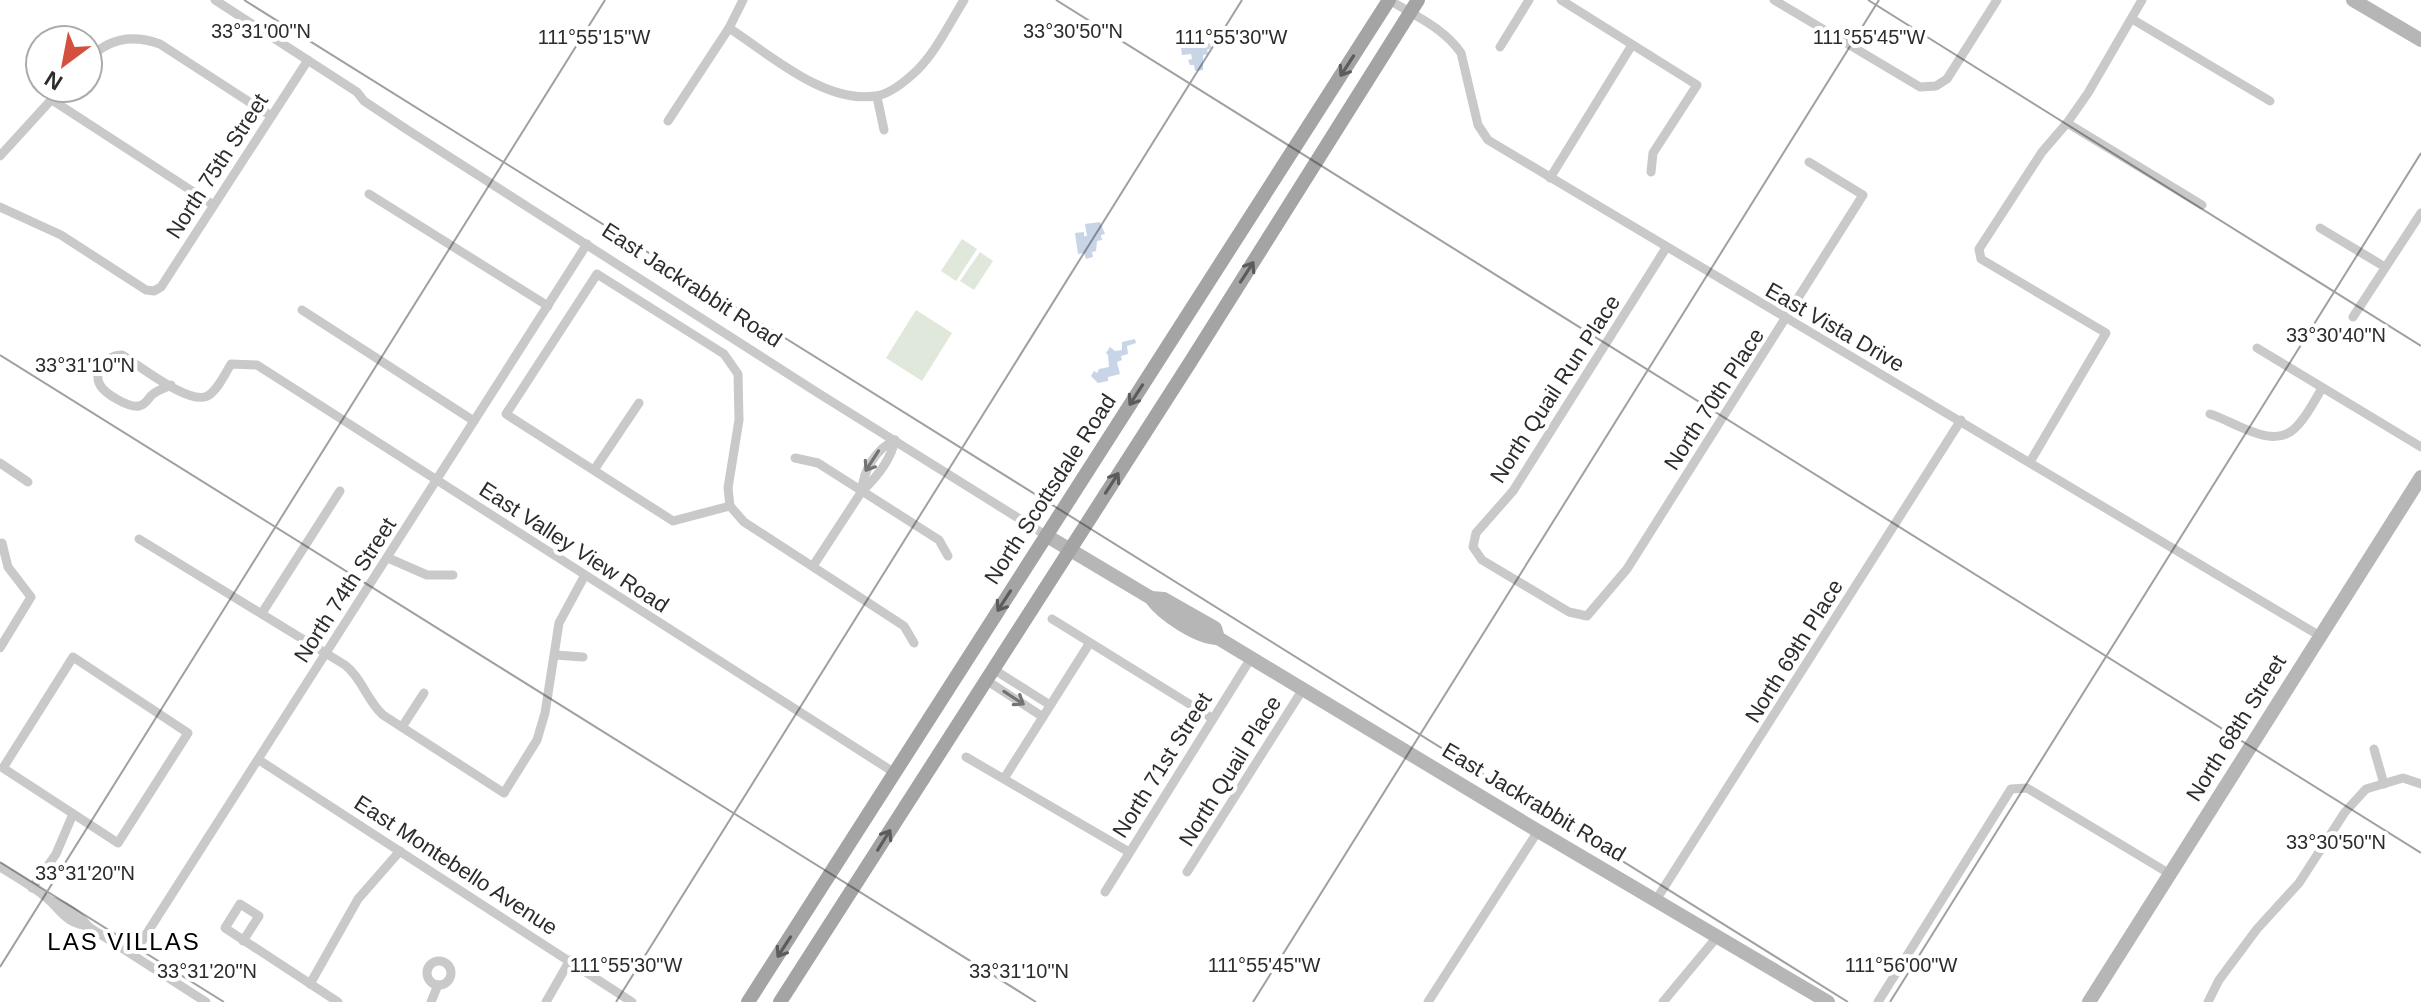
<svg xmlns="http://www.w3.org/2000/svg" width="2421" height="1002" viewBox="0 0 2421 1002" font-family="Helvetica,sans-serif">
<rect width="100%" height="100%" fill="#fff"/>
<g fill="#dfe8da">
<path d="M962 239 977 249 956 281 941 271Z"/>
<path d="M980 252 993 261 974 290 960 281Z"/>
<path d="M916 310 952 333 922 381 886 358Z"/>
</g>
<g fill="#c8d5e7">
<path d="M1187 37 1204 40 1210 44 1211 48 1207 50 1208 54 1203 55V70L1195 71 1194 65H1190L1188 60 1192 59 1191 54 1182 55 1181 48 1184 47 1183 43 1188 42Z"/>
<path d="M1100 222 1105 234 1101 235 1102 240 1097 241 1096 251 1092 252 1093 257 1086 259 1084 253 1078 254 1075 233 1084 232V236H1087L1085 224Z"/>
<path d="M1135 339 1136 343 1127 346 1128 354 1121 356 1122 360 1117 362 1120 374 1108 377V381L1098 383 1091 376 1094 371 1097 373 1099 369 1109 367 1108 355 1106 353 1110 347 1115 351 1122 350V342Z"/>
</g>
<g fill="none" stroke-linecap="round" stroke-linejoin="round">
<g stroke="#c9c9c9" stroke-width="9">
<path d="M215 0 357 92 364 101 406 129 818 393 1047 536"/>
<path d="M1389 0C1414 15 1444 28 1461 53L1478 125 1488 140 2320 636"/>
<path d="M1561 0 1697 85 1653 153 1651 172"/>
<path d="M1774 0 1920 87 1936 86 1947 79 1997 0"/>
<path d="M2132 19 2270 101"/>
<path d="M729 28C769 54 825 104 875 96 887 95 903 83 912 75 934 56 949 24 964 0"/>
<path d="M1500 47 1529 0"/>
<path d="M88 60C108 38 132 34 160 44L271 116"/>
<path d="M877 97 884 130"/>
<path d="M52 100 212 204"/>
<path d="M668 121 729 28 743 0"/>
<path d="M2067 123 2202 205"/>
<path d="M0 156 62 88"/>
<path d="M1550 178 1632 45"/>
<path d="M369 194 548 306"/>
<path d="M0 207 61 235 146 290 154 291 161 287 308 60"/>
<path d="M2320 228 2385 267"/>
<path d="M1666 248 1513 491 1476 533 1473 547 1482 560 1569 612 1587 616 1627 569 1863 195 1809 162"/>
<path d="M597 274 724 354 738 374 739 420 728 488 730 506 673 521 506 414Z"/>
<path d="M302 310 474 421"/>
<path d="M2353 317 2421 213"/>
<path d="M2257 348 2421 447"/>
<path d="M171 385C165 388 158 390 153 394 148 398 146 405 139 406 129 408 105 394 100 385 92 371 108 354 122 355 139 365 192 408 209 395 218 389 225 374 231 364L257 365 895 773"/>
<path d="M2210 414C2236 422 2275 453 2298 425 2308 414 2315 400 2322 388"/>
<path d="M795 458 818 463 939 540 948 556"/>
<path d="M2030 462 2106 333 1981 259 1979 249 2042 152 2067 123 2088 93 2142 0"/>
<path d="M0 463 28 482"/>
<path d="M594 470 639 403"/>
<path d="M862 491C863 470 876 449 895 440"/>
<path d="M730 506 744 522 904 626 914 643"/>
<path d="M139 539 345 665C362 678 367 701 383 715L504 793 537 740 545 713 559 623 585 575"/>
<path d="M388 558 427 575H453"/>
<path d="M813 566 862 491C877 477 891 459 895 440"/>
<path d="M262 613 340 491"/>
<path d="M1052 619 1212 718"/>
<path d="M0 648 31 597 8 567 2 543"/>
<path d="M555 655 583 657"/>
<path d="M73 657 188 733 118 843 3 768Z"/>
<path d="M993 669 1050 705"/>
<path d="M986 680 1043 717"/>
<path d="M402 727 424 693"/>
<path d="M2374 749 2384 784"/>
<path d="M966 757 1129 852"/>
<path d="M259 760 632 1002"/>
<path d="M1005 777 1089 644"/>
<path d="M0 867C16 877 34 887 48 899 63 913 65 922 88 926"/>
<path d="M1187 872 1303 689"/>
<path d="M32 888 56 854 73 814"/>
<path d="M1105 892 1251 658"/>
<path d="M49 900C66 905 78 913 89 927L206 1002"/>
<path d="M1656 900 1961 420"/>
<path d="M243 941 259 916 240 904 225 928 338 1002"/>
<path d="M133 955 587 244"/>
<circle cx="439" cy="973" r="12"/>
<path d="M310 984 358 899 400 851"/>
<path d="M431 1002 438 985"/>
<path d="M546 1002 570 960"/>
<path d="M1428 1002 1538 831"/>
<path d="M1663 1002 1717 937"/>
<path d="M1878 1002 2011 789 2027 788 2170 874"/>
<path d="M2208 1002 2219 980 2257 929 2299 883 2345 812 2366 789 2403 778 2421 784"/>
</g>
<g stroke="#b6b6b6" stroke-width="14">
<path d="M2353 0 2421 40"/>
<path d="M1047 536 1151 598C1162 614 1198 638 1218 638L1538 831 1828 1002"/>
<path d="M1151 598 1164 599 1215 628 1218 638"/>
<path d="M2089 1002 2421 477"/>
</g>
<g stroke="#a4a4a4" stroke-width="14">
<path d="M748 1002 1389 0"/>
<path d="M780 1002 1191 361 1418 0"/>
</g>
</g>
<defs><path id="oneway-shaft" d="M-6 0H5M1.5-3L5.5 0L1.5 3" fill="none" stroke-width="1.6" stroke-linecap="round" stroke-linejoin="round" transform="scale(2)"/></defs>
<g stroke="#5c5c5c">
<use href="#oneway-shaft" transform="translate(1347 66) rotate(123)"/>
<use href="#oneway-shaft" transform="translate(1247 272) rotate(-57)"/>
<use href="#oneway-shaft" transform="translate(1136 395) rotate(123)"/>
<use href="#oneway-shaft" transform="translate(1112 483) rotate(-57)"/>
<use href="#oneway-shaft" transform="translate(1004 601) rotate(123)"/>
<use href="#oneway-shaft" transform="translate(884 840) rotate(-58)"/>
<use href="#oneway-shaft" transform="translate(784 947) rotate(123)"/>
</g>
<g stroke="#737373">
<use href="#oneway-shaft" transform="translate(872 461) rotate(123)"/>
<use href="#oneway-shaft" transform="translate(1014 698) rotate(33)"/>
</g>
<path fill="none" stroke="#2c2c2c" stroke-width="2" stroke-opacity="0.45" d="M244 0 1848 1002M1056 0 2421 853M1868 0 2421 346M0 355 1036 1002M0 862 224 1002M0 967 605 0M616 1002 1242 0M1253 1002 1879 0M1890 1002 2421 153"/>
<g text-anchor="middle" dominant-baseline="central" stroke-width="8" stroke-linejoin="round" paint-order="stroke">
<g font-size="22" fill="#2c2c2c" stroke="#fff">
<text transform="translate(217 166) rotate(-57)">North 75th Street</text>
<text transform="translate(692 285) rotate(33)">East Jackrabbit Road</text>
<text transform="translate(1835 327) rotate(30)">East Vista Drive</text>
<text transform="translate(1555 389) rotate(-57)">North Quail Run Place</text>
<text transform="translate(1714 399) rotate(-57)">North 70th Place</text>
<text transform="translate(1050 489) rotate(-57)">North Scottsdale Road</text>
<text transform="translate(574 547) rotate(33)">East Valley View Road</text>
<text transform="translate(345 590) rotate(-57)">North 74th Street</text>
<text transform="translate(1794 651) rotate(-58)">North 69th Place</text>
<text transform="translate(2236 728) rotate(-58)">North 68th Street</text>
<text transform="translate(1162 765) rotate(-58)">North 71st Street</text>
<text transform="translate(1230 771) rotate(-58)">North Quail Place</text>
<text transform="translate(1534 802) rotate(31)">East Jackrabbit Road</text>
<text transform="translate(456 865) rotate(33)">East Montebello Avenue</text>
</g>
<g font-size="24" letter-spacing="2" fill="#000" stroke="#fff">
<text x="124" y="941">LAS VILLAS</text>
</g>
</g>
<g font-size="20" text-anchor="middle" fill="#2c2c2c" stroke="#fff" stroke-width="8" stroke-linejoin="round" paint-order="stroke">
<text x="261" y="38">33°31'00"N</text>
<text x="1073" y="38">33°30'50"N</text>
<text x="594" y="44">111°55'15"W</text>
<text x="1231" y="44">111°55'30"W</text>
<text x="1869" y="44">111°55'45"W</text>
<text x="2336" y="342">33°30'40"N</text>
<text x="85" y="372">33°31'10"N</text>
<text x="2336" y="849">33°30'50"N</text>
<text x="85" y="880">33°31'20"N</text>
<text x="626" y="972">111°55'30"W</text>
<text x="1264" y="972">111°55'45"W</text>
<text x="1901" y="972">111°56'00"W</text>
<text x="207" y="978">33°31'20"N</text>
<text x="1019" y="978">33°31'10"N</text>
</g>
<g transform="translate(64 64) rotate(212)"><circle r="38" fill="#ffffff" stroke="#ababab" stroke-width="2"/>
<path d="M0-6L14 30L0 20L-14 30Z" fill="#d44f3d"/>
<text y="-12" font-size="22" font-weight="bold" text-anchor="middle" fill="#2c2c2c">N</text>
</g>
</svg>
